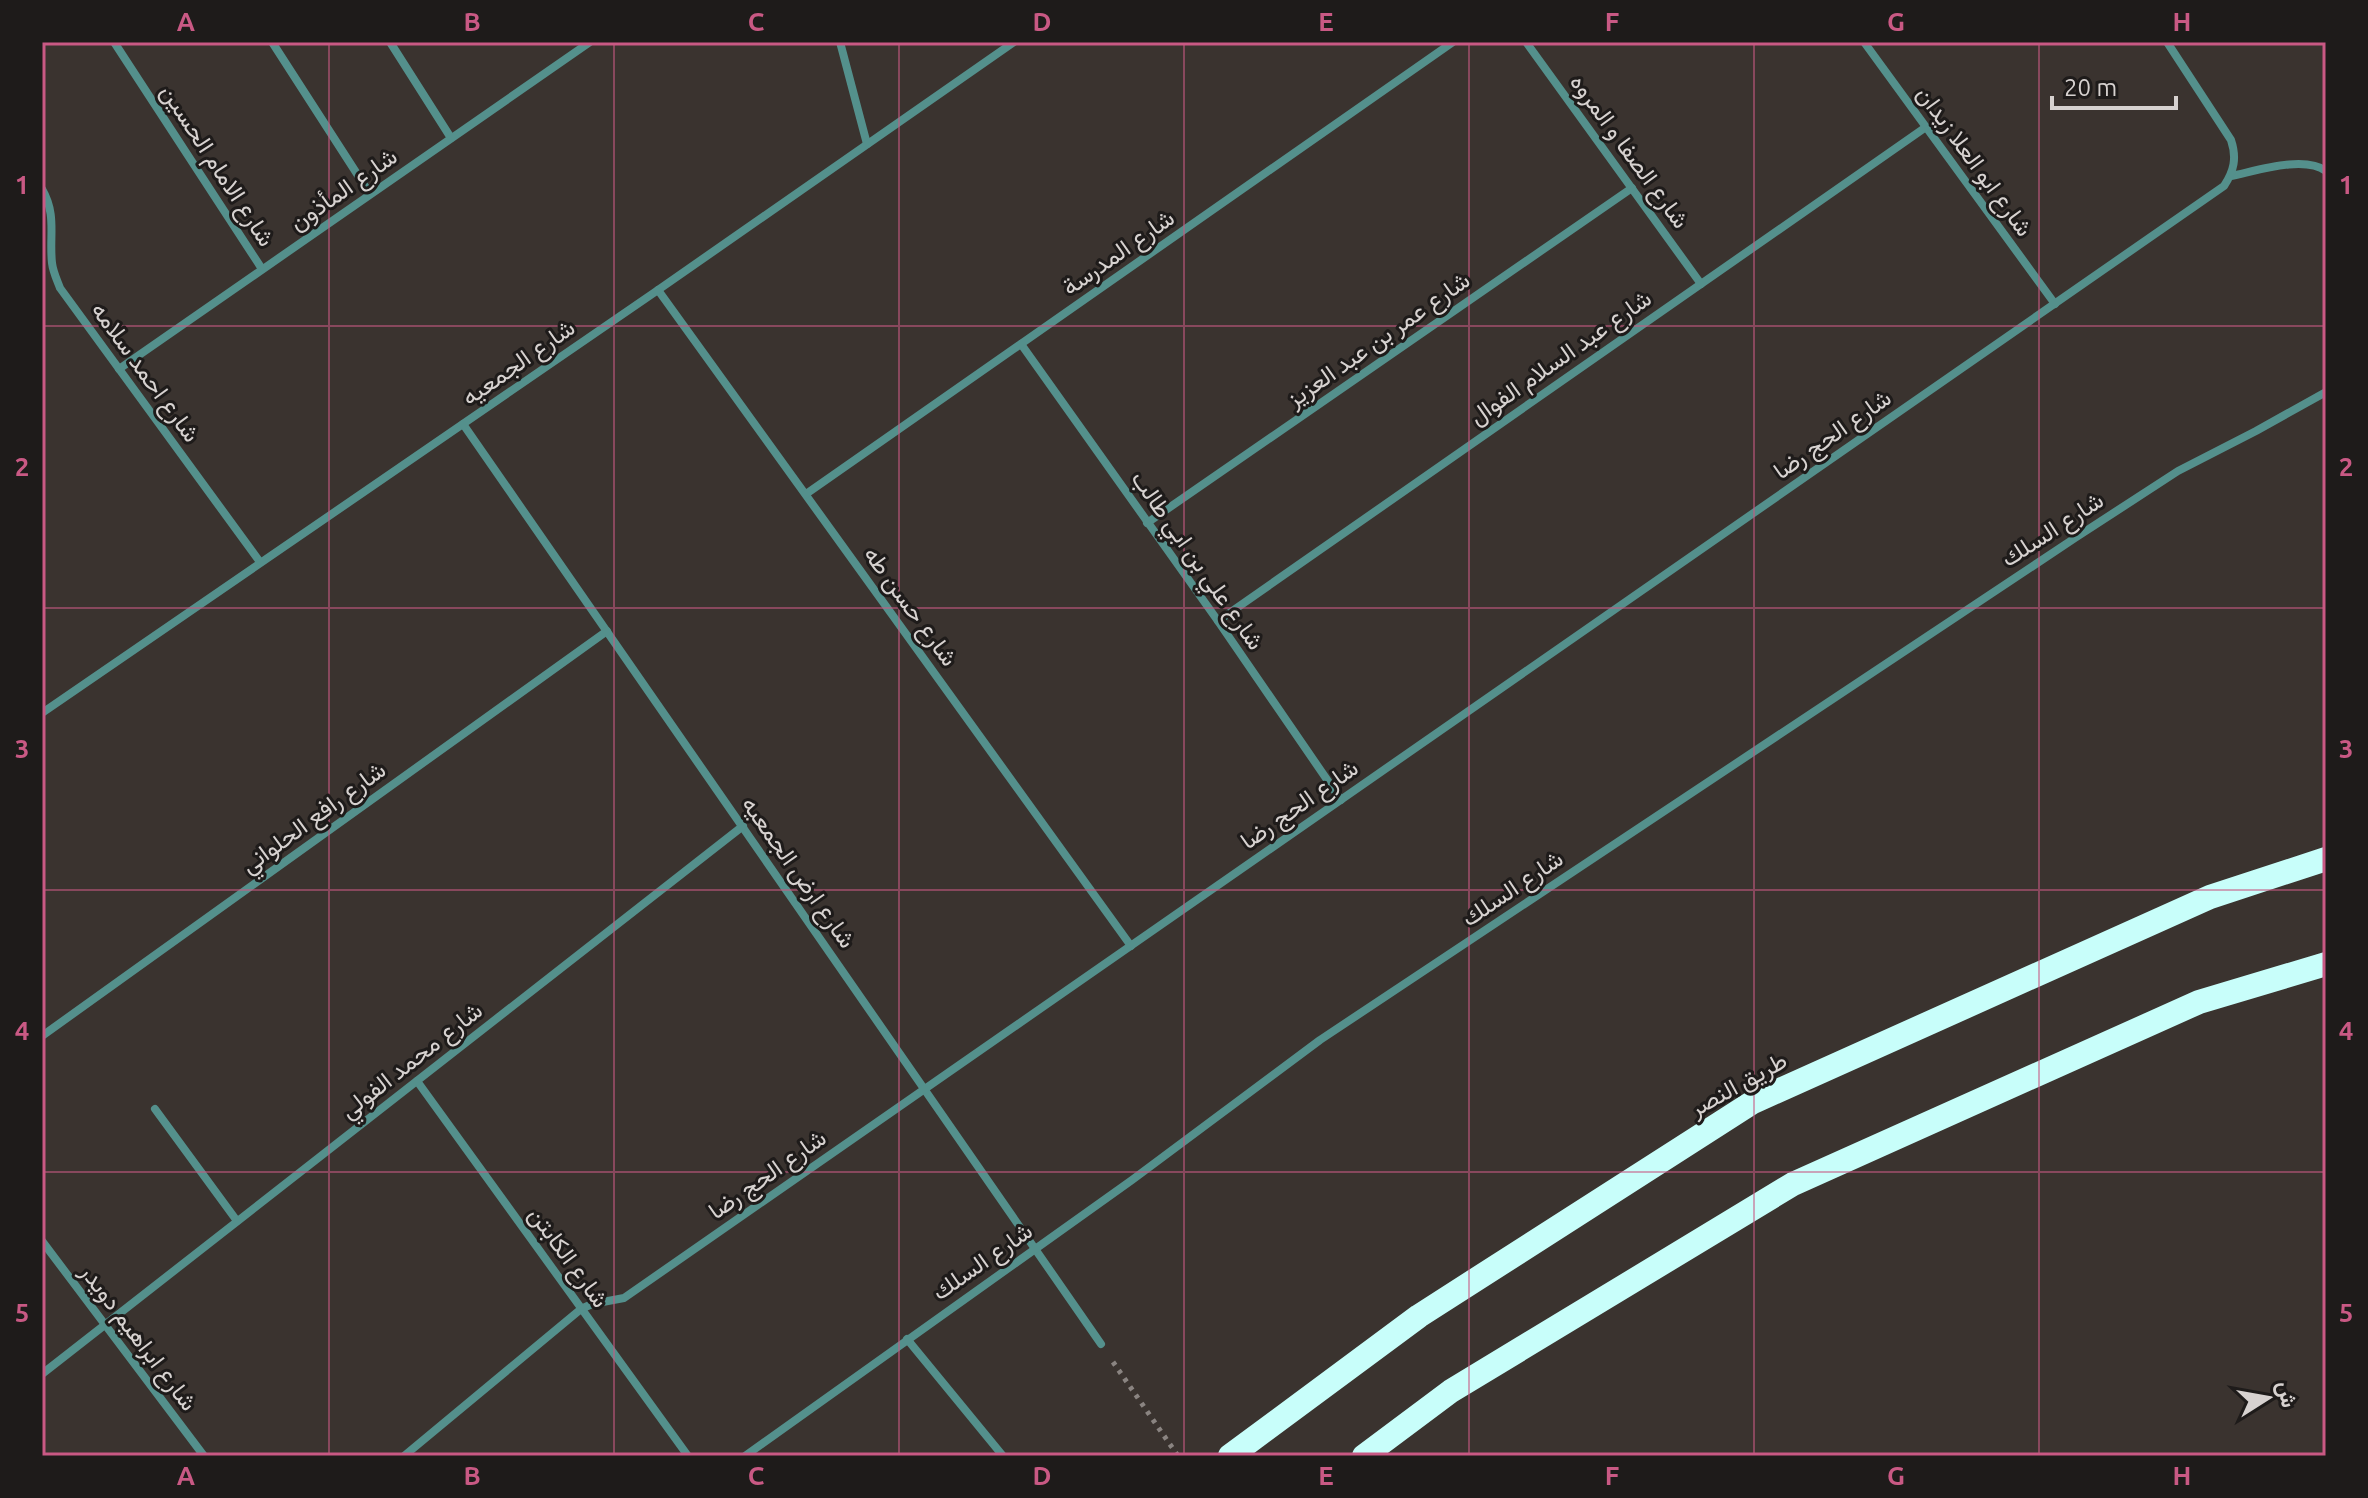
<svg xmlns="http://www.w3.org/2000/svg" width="2368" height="1498" viewBox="0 0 2368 1498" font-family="Ubuntu,Vazirmatn,sans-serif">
<rect width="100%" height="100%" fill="#3a332f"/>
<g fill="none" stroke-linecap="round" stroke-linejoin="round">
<path stroke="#8a8481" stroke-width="5" stroke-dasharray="4 6" stroke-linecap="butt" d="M1113 1362 1178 1456"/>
<g stroke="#54908c" stroke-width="8">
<path d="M114 42 262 269"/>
<path d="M272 42 370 194"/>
<path d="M390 42 451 138"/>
<path d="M840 42 867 144"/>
<path d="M1526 42 1701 284"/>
<path d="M1864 42 2055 304"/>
<path d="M2231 176C2256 171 2304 155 2326 171"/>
<path d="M42 189C57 215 49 236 52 263 53 272 57 280 60 288L260 562"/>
<path d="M658 290 1131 946"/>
<path d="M1021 344 1218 621 1341 800"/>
<path d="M119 369 590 42"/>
<path d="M463 424 1101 1344"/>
<path d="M806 494 1453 42"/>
<path d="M1147 523 1632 188"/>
<path d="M1218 621 1926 127"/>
<path d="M42 713 658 290 1014 42"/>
<path d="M42 1036 607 631"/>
<path d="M417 1081 688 1456"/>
<path d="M155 1109 237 1221"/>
<path d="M42 1241 204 1456"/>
<path d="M907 1339 1003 1456"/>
<path d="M42 1374 743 826"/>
<path d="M404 1456 581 1309 592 1304 624 1298 2224 186C2234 171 2237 158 2231 140L2167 42"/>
<path d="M745 1456 1132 1180 1320 1040 2075 538 2178 471 2256 431 2326 392"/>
</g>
<g stroke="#c8fefa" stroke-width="24">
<path d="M1230 1456 1419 1316 1753 1102 2210 897 2326 859"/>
<path d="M1364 1456 1451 1391 1793 1184 2199 1002 2326 964"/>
</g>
</g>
<path fill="none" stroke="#c95984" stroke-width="2" stroke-opacity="0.55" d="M329 42V1456M614 42V1456M899 42V1456M1184 42V1456M1469 42V1456M1754 42V1456M2039 42V1456M42 326H2326M42 608H2326M42 890H2326M42 1172H2326"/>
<g text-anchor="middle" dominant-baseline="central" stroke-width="6" stroke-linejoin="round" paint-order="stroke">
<g font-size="24" fill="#d7d2d0" stroke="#1e1b1a">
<text transform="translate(1630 151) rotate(54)">شارع الصفا و المروه</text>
<text transform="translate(1975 161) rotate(54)">شارع ابو العلا زيدان</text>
<text transform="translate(218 165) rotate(57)">شارع الامام الحسين</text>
<text transform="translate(343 189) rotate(-35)">شارع المأذون</text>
<text transform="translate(1118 252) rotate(-35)">شارع المدرسة</text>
<text transform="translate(1378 339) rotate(-35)">شارع عمر بن عبد العزيز</text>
<text transform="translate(1560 357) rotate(-35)">شارع عبد السلام الفوال</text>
<text transform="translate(518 362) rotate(-35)">شارع الجمعيه</text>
<text transform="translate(146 372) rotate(54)">شارع احمد سلامه</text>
<text transform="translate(1832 434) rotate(-35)">شارع الحج رضا</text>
<text transform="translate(2052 529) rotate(-33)">شارع السلك</text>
<text transform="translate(1198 560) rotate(55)">شارع علي بن ابي طالب</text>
<text transform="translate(911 606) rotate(54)">شارع حسن طه</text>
<text transform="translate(1299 804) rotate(-35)">شارع الحج رضا</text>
<text transform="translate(313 817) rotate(-36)">شارع رافع الحلواني</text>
<text transform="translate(799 872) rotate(55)">شارع ارض الجمعيه</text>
<text transform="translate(1512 888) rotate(-34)">شارع السلك</text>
<text transform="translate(411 1060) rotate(-38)">شارع محمد الفولي</text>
<text transform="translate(1738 1084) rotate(-29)">طريق النصر</text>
<text transform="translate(767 1174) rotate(-35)">شارع الحج رضا</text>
<text transform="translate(569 1257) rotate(54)">شارع الكابتن</text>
<text transform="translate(982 1261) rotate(-35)">شارع السلك</text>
<text transform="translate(139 1337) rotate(53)">شارع ابراهيم دويدر</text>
</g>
</g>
<rect width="2368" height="1498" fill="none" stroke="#1e1b1a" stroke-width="88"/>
<g transform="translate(2268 1398) rotate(79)" stroke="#1e1b1a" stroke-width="6" paint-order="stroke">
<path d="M0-6L14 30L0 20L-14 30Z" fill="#d7d2d0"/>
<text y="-12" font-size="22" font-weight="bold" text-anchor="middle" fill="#d7d2d0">ش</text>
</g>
<path d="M2052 96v12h124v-12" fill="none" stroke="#d7d2d0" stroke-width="4"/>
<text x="2064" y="96" font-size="24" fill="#d7d2d0" stroke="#1e1b1a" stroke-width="6" paint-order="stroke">20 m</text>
<rect x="44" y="44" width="2280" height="1410" fill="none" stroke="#c95984" stroke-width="3"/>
<g font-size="26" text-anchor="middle" font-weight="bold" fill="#c95984">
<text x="186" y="31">A</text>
<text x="472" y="31">B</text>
<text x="756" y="31">C</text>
<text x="1042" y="31">D</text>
<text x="1326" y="31">E</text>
<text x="1612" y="31">F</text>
<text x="1896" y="31">G</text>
<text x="2182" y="31">H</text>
<text x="22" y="194">1</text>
<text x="2346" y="194">1</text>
<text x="22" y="476">2</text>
<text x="2346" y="476">2</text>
<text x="22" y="758">3</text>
<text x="2346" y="758">3</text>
<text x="22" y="1040">4</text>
<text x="2346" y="1040">4</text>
<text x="22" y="1322">5</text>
<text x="2346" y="1322">5</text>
<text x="186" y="1485">A</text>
<text x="472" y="1485">B</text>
<text x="756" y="1485">C</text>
<text x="1042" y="1485">D</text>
<text x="1326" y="1485">E</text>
<text x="1612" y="1485">F</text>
<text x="1896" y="1485">G</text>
<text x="2182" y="1485">H</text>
</g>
</svg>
